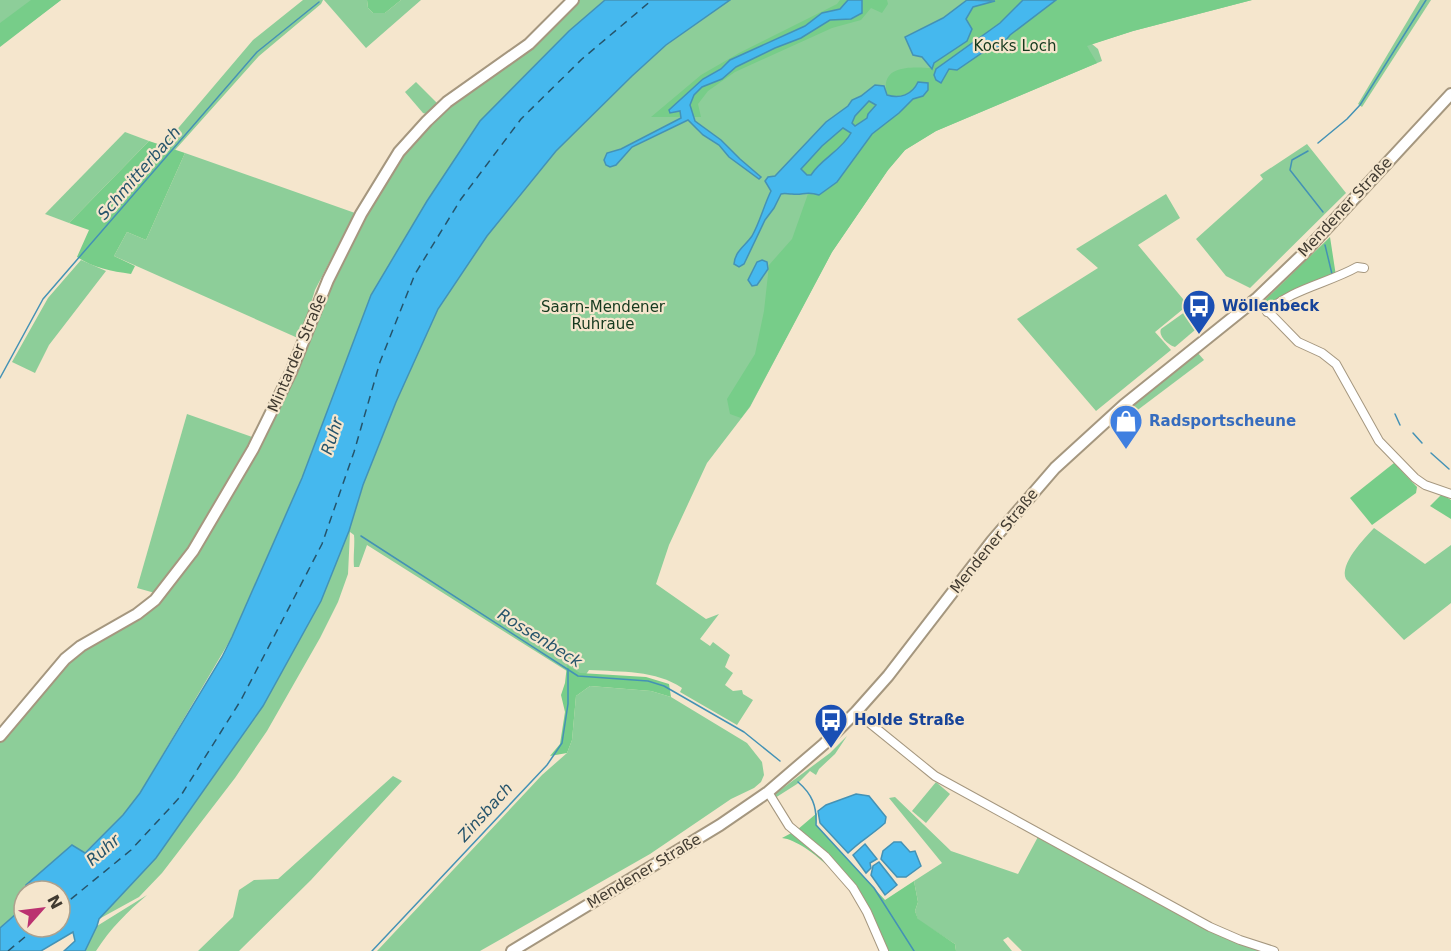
<svg xmlns="http://www.w3.org/2000/svg" width="1451" height="951" viewBox="0 0 1451 951" font-family="'DejaVu Sans',sans-serif">
<rect width="100%" height="100%" fill="#f5e6cd"/>
<g fill="#8dce99">
<path d="M0 0H61L0 46Z"/>
<path d="M303 0H323L321 4 259 56 175 150 163 146 253 40Z"/>
<path d="M324 0H367L368 8 373 13H385L401 0H421L366 48Z"/>
<path d="M577 0H605L569 31 480 121 302 478 232 637 140 793 123 815 84 853 23 891 24 907 0 928V739L74 655 122 628 207 536 330 282 388 175 429 122Z"/>
<path d="M669 0H1252L1133 31 1092 44 1098 49 1102 61 936 131 905 150 888 170 832 252 750 407 707 463 669 545 656 584 706 619 719 614 700 639 710 646 713 642 730 655 725 667 733 673 725 685 733 691 742 690 743 694 753 700 737 725 680 692 682 688C656 670 621 672 589 670L583 679 578 678 367 545 359 567H354C353 556 355 545 354 535L350 532 348 574 338 602 320 638 267 731 235 778 162 873 139 897 99 919 156 858 263 706 321 601 384 348Z"/>
<path d="M1420 0H1431L1362 107 1358 104Z"/>
<path d="M416 82 438 104 426 114 423 113 405 92Z"/>
<path d="M125 132 149 141 69 223 45 214Z"/>
<path d="M1307 144 1346 193 1250 288 1226 276 1196 239 1263 179 1260 175Z"/>
<path d="M185 153 355 213 315 290 300 339 114 256 127 232 146 240Z"/>
<path d="M1166 194 1180 218 1138 245 1188 305 1155 332 1171 350 1096 411 1017 319 1098 268 1076 249Z"/>
<path d="M81 260 106 271 49 345 35 373 12 362 48 298Z"/>
<path d="M1189 309 1202 324 1175 347C1168 345 1158 336 1161 329Z"/>
<path d="M1197 352 1204 360 1135 412 1131 408 1134 403Z"/>
<path d="M187 414 255 438 200 535 155 593 137 588Z"/>
<path d="M1374 528 1425 564 1451 545V603L1404 640 1346 579C1339 564 1364 539 1374 528Z"/>
<path d="M590 686 651 691 671 697 747 743 762 762 764 775 761 782 754 788 731 799 650 854 480 951H377L542 775 567 753 572 740 576 696Z"/>
<path d="M847 736 835 754 819 769 816 775 810 771 797 784 775 798V794L830 753Z"/>
<path d="M393 776 402 781 311 880 239 951H198L233 917 239 890 254 880 278 879Z"/>
<path d="M936 782 950 794 926 823 912 811Z"/>
<path d="M895 797 951 851 1018 874 1039 835 1218 935 1263 951H1022L1008 937 1003 940 1012 951H956L955 944 918 920 915 911 918 902 914 881 942 863 889 798Z"/>
<path d="M147 895C127 912 110 929 96 951H85L97 926Z"/>
</g>
<g fill="#77cd89">
<path d="M31 0H61L0 47V23Z"/>
<path d="M367 0H401L385 13H373L368 8Z"/>
<path d="M840 0H887L888 4 882 13 871 8 861 20 832 28 735 72 708 91 698 104 701 117H651L701 75 739 53 837 4Z"/>
<path d="M995 0H1252L1133 31 1087 46 1097 63 936 131 905 150 888 170 832 252 750 406 741 418 730 414 727 399 755 354 764 311 769 265 792 239 809 191 849 164 872 134 899 113 913 99 923 96 915 90C905 95 897 98 887 95 879 64 912 67 932 68L934 63 967 41 966 19 974 7Z"/>
<path d="M869 101 876 105 868 114 867 118 855 126 852 123 855 116Z"/>
<path d="M844 128 851 133C841 150 821 159 811 175H807L801 169 822 146Z"/>
<path d="M149 141 185 153 146 240 127 232 114 256 135 266 131 274C111 271 94 268 77 257L89 230 69 223Z"/>
<path d="M1330 237 1336 276 1283 297 1268 306 1265 300Z"/>
<path d="M1394 463 1417 487 1416 493 1372 525 1350 498Z"/>
<path d="M1442 494 1451 500V519L1430 506Z"/>
<path d="M567 665 580 673 646 677 669 684 671 697 651 691 590 686 576 696 572 740 567 753 550 756 560 744 565 712 561 695 565 683Z"/>
<path d="M817 813 816 825 885 900 914 881 918 902 915 911 918 919 955 944 956 951H886C881 940 878 926 872 916 857 892 809 841 782 838L797 830Z"/>
</g>
<g fill="#45b8ee" stroke="#4492b5" stroke-width="1.5" fill-rule="evenodd">
<path d="M605 0H730L666 45 632 76 556 151 487 236 438 309 396 402 363 485 349 531 321 601 263 706 156 858 99 919 97 926 85 951H64L75 941 73 932 41 951H0V928L24 907V927H60V891L24 892 26 885 72 845 85 853 123 815 140 793 222 657 232 637 302 478 371 295 427 201 480 121 569 31Z"/>
<path d="M848 0H862V13L851 19 830 20 801 38 775 48 736 67 722 79 702 87 694 95 690 105 695 121 721 140 740 159 761 177 759 179 729 157 719 145 703 135 688 120 632 147 616 165 610 167 606 165 604 160 607 153 621 149 681 118 680 111 670 113 669 110 703 79 721 69 730 60 805 26 822 13 840 9Z"/>
<path d="M967 0 995 1 973 7 966 19 972 29 967 41 934 63 932 69 922 57 913 55 905 37 943 18Z"/>
<path d="M1023 0H1056L1010 35 1001 46 982 53 957 70 949 69 941 83 936 80 934 75 936 69 1000 23Z"/>
<path d="M918 82 928 83V90L923 96 913 99 899 113 872 134 837 182 819 195C805 190 803 196 792 194 788 194 784 193 781 194L774 208 765 220 744 264 739 267 734 264C735 251 745 246 752 236 760 222 764 205 771 191L765 181 768 177 775 176 826 122 848 106 852 100 861 96 875 85 884 86 887 95C900 99 912 95 918 82ZM869 101 876 105 868 114 867 118 855 126 852 123 855 116ZM843 128 851 133C842 150 821 159 811 175H807L801 169 822 146Z"/>
<path d="M762 260 767 262 768 269 757 285 752 286 748 280 757 262Z"/>
<path d="M856 794 869 796 886 817 885 823C873 834 860 841 848 853L820 823 818 811 826 805Z"/>
<path d="M894 842H901L910 852 915 851 921 866 906 877H897L881 859 883 851Z"/>
<path d="M865 844 877 859 870 863 871 868 866 873 853 855Z"/>
<path d="M879 862 897 885 885 895 871 875 873 866Z"/>
</g>
<g fill="none" stroke-linecap="round" stroke-linejoin="round">
<g stroke="#4492b5" stroke-width="1.5">
<path d="M1318 143 1347 119 1360 105 1426 0"/>
<path d="M1308 151 1292 160 1290 170 1323 212"/>
<path d="M1325 245 1332 274"/>
<path d="M0 378 43 299 257 52 319 2"/>
<path d="M1395 414 1400 425"/>
<path d="M1413 433 1422 443"/>
<path d="M1431 453 1449 469"/>
<path d="M361 536 578 676 648 681 664 686 744 732 780 761"/>
<path d="M798 782C812 794 817 806 816 825L874 888 914 951"/>
<path d="M372 951 547 765 562 743 568 704V669"/>
</g>
<g stroke="#26546b" stroke-width="1.5" stroke-dasharray="8 6" stroke-linecap="butt">
<path d="M60 908 131 850 180 797 241 700 322 544 354 452 380 362 415 274 461 199 521 119 582 59 652 0"/>
<path d="M8 951 37 927"/>
</g>
<defs>
<g id="minor">
<path d="M1256 299 1298 342 1322 353 1336 364 1379 441 1415 478 1425 485 1451 494"/>
<path d="M1267 312C1291 289 1329 283 1357 267L1364 268"/>
<path d="M856 712 935 776 1210 927 1240 940 1274 951"/>
<path d="M768 792 789 826 825 856 853 888 867 912 884 951"/>
</g>
<g id="secondary">
<path d="M0 736 65 659 81 646 137 614 155 600 193 551 253 449 291 372 328 280 361 214 399 152 427 121 447 102 529 44 573 0"/>
<path d="M512 951 720 825 768 792 824 744 856 712 888 676 992 541 1055 468 1124 405 1256 299 1302 255 1451 94"/>
</g>
</defs>
<use href="#minor" stroke="#a5977f" stroke-width="10"/>
<use href="#secondary" stroke="#a5977f" stroke-width="14"/>
<use href="#minor" stroke="#fff" stroke-width="8"/>
<use href="#secondary" stroke="#fff" stroke-width="10"/>
</g>
<defs>
<symbol id="bus-pin" viewBox="-11 -11 22 30"><path d="M0 17L-7.5 6A9.5 9.5 0 1 1 7.5 6Z" fill="#1a4fb4" stroke="#f5e6cd"/><path d="M-5-6H5V4H4V6H2V4H-2V6H-4V4H-5ZM-3.5-4V0h7V-4ZM-3.5 1.2v1.5H-2V1.2ZM2 1.2v1.5H3.5V1.2Z" fill="#fff"/></symbol>
<symbol id="shop-pin" viewBox="-11 -11 22 30"><path d="M0 17L-7.5 6A9.5 9.5 0 1 1 7.5 6Z" fill="#3f7fe0" stroke="#f5e6cd"/><path d="M-5-2.5h2.3a2.7 3.5 0 0 1 5.4 0H5L5.5 6h-11ZM-1.5-2.5h3a1.5 2.3 0 0 0-3 0Z" fill="#fff"/></symbol>
</defs>
<g fill-rule="evenodd">
<use href="#bus-pin" x="1180" y="287" width="38" height="52"/>
<use href="#shop-pin" x="1107" y="402" width="38" height="52"/>
<use href="#bus-pin" x="812" y="701" width="38" height="52"/>
</g>
<g text-anchor="middle" dominant-baseline="central" stroke-width="4.5" stroke-linejoin="round" paint-order="stroke">
<g font-size="15" fill="#15391e" stroke="#f5e6cd">
<text x="1015" y="46">Kocks Loch</text>
<text x="603" y="307">Saarn-Mendener<tspan x="603" dy="17">Ruhraue</tspan></text>
</g>
<g font-size="15" fill="#403a30" stroke="#f5e6cd">
<text transform="translate(1345 207) rotate(-47)">Mendener Straße</text>
<text transform="translate(297 353) rotate(-67)">Mintarder Straße</text>
<text transform="translate(994 541) rotate(-51)">Mendener Straße</text>
<text transform="translate(644 871) rotate(-31)">Mendener Straße</text>
</g>
<g font-size="15" font-weight="bold" fill="#164399" stroke="#f5e6cd" text-anchor="start">
<text x="1222" y="306">Wöllenbeck</text>
<text x="854" y="720">Holde Straße</text>
</g>
<g font-size="15" font-weight="bold" fill="#366cbe" stroke="#f5e6cd" text-anchor="start">
<text x="1149" y="421">Radsportscheune</text>
</g>
<g font-size="16" font-style="italic" fill="#26546b" stroke="#f5e6cd">
<text transform="translate(139 173) rotate(-49)">Schmitterbach</text>
<text transform="translate(332 436) rotate(-72)">Ruhr</text>
<text transform="translate(540 638) rotate(32)">Rossenbeck</text>
<text transform="translate(485 812) rotate(-48)">Zinsbach</text>
<text transform="translate(103 850) rotate(-41)">Ruhr</text>
</g>
</g>
<g transform="translate(42 909) rotate(62)"><circle r="28" fill="#f5e6cd" stroke="#ada18e" stroke-width="1.5"/>
<path d="M0-4.5L10 22L0 15L-10 22Z" fill="#bb3270"/>
<text y="-9" font-size="16" font-weight="bold" text-anchor="middle" fill="#403a30">N</text>
</g>
</svg>
